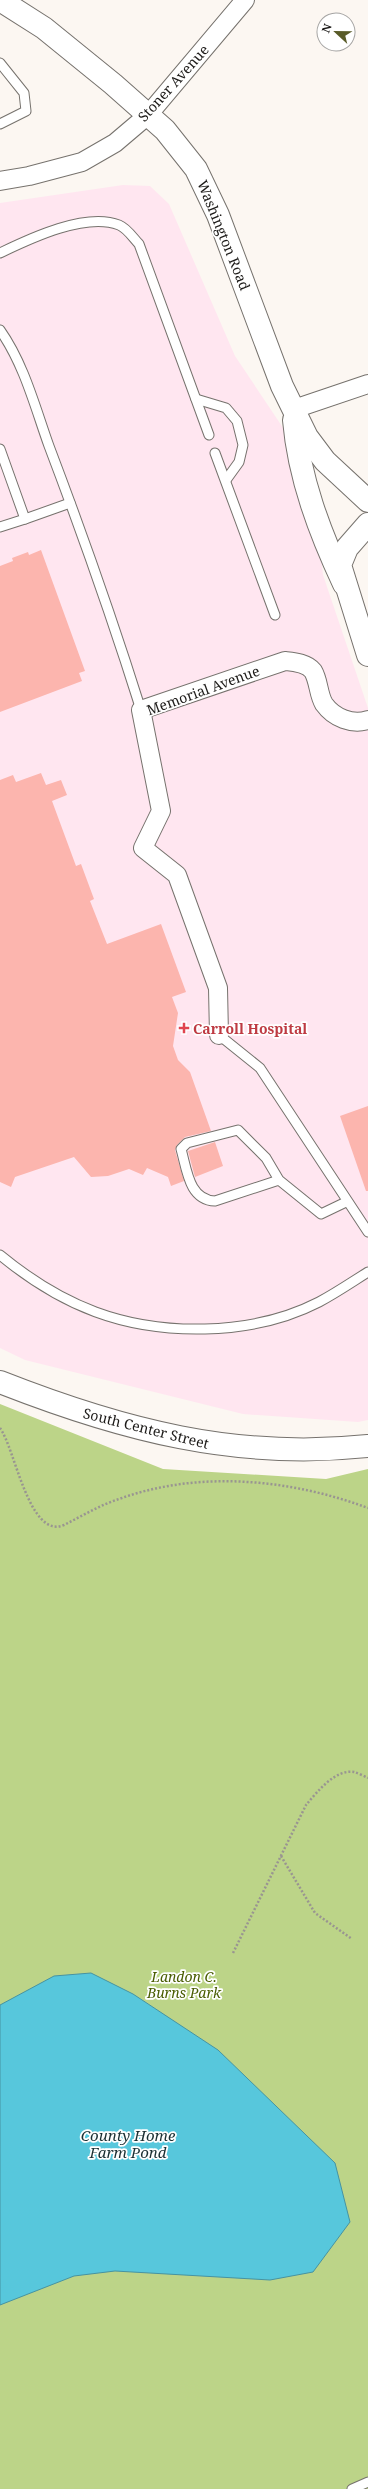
<svg xmlns="http://www.w3.org/2000/svg" width="368" height="2489" viewBox="0 0 368 2489" font-family="'Noto Serif',serif">
<rect width="100%" height="100%" fill="#fcf7f2"/>
<path fill="#ffe6f0" d="M123 185 150 186 169 204 235 356 312 471 323 575 368 708V1420L358 1422 243 1414 25 1360 0 1348V203Z"/>
<path fill="#bcd488" d="M0 1404 163 1469 326 1479 368 1469V2489H0Z"/>
<path fill="#57c7dc" stroke="#4693a2" d="M91 1973 133 1994 218 2050 335 2163 350 2222 313 2272 270 2280 115 2271 74 2276 0 2305V2005L54 1976Z"/>
<g fill="#fcb5ae">
<path d="M41 550 85 671 79 673 82 681 0 712V566L13 561 12 558 28 552 29 555Z"/>
<path d="M41 773 46 785 61 780 67 795 52 801 76 866 81 864 94 899 90 901 107 944 161 924 186 992 172 997 178 1013 173 1046 178 1060 190 1072 211 1131 185 1137 177 1145 175 1150 184 1181 171 1186 168 1177 147 1168 143 1175 129 1169 108 1176 91 1177 74 1157 15 1177 11 1187 0 1182V780L13 775 16 782Z"/>
<path d="M368 1106V1191H366L340 1116Z"/>
<path d="M215 1142 223 1166 195 1177 188 1151Z"/>
</g>
<g fill="none" stroke-linecap="round" stroke-linejoin="round">
<defs>
<g id="service">
<path d="M0 63 24 93 26 111 0 124"/>
<path d="M0 253C31 238 86 212 119 225 127 228 134 239 139 244L209 435"/>
<path d="M0 330C24 364 35 407 49 446 82 533 113 621 141 710"/>
<path d="M196 399 226 408 237 421 243 445 239 462 226 480"/>
<path d="M0 449 25 519 0 527"/>
<path d="M215 453 275 615"/>
<path d="M25 519 70 503"/>
<path d="M219 1035 260 1068 368 1232"/>
<path d="M279 1180 215 1201C189 1200 187 1170 181 1149L187 1143 238 1130 266 1158 279 1180 321 1214 346 1202"/>
<path d="M0 1255C62 1306 124 1331 205 1329 244 1328 284 1320 319 1302 336 1293 352 1282 368 1272"/>
<path d="M352 2489 368 2482"/>
</g>
<g id="minor">
<path d="M0 181 29 176 82 162 115 143 148 115 245 0"/>
<path d="M294 409 368 384"/>
<path d="M219 1035 218 988 177 875 143 848 161 811 141 710 285 661C294 662 307 663 313 671 319 681 318 694 324 704 334 718 352 725 368 720"/>
</g>
<g id="tertiary">
<path d="M368 524 347 548 340 565 368 655"/>
<path d="M0 1382C122 1430 236 1460 368 1446"/>
</g>
<g id="secondary">
<path d="M0 0 44 28 113 84 165 130 196 169 218 215 282 386 307 437 325 461 368 501"/>
<path d="M294 420C299 478 320 533 344 584"/>
</g>
</defs>
<use href="#service" stroke="#76726d" stroke-width="11"/>
<use href="#minor" stroke="#76726d" stroke-width="20"/>
<use href="#tertiary" stroke="#76726d" stroke-width="24"/>
<use href="#secondary" stroke="#76726d" stroke-width="24"/>
<g stroke="#999591" stroke-width="2.5" stroke-dasharray="2 2" stroke-linecap="butt">
<path d="M0 1428C15 1448 29 1540 64 1525 82 1516 100 1505 119 1499 199 1470 290 1479 368 1508"/>
<path d="M281 1856 315 1913 352 1939"/>
<path d="M233 1953 306 1805C317 1792 335 1769 354 1772 358 1773 364 1776 368 1778"/>
</g>
<use href="#service" stroke="#fff" stroke-width="9"/>
<use href="#minor" stroke="#fff" stroke-width="18"/>
<use href="#tertiary" stroke="#fff" stroke-width="22"/>
<use href="#secondary" stroke="#fff" stroke-width="22"/>
</g>
<path fill="#e0444e" stroke="#fff" stroke-width="1.5" d="M182 1022h4v4h4v4h-4v4h-4v-4h-4v-4h4z"/>
<g text-anchor="middle" dominant-baseline="central" stroke-width="3.5" stroke-linejoin="round" paint-order="stroke">
<g font-size="14" fill="#1d1b19" stroke="#fff">
<text transform="translate(173 83) rotate(-48)">Stoner Avenue</text>
<text transform="translate(224 235) rotate(68)">Washington Road</text>
<text transform="translate(203 690) rotate(-20)">Memorial Avenue</text>
<text transform="translate(146 1428) rotate(14)">South Center Street</text>
</g>
<g font-size="14" font-weight="bold" fill="#be3a42" stroke="#fff" text-anchor="start">
<text x="193" y="1028">Carroll Hospital</text>
</g>
<g font-size="14" font-style="italic" fill="#495d02" stroke="#fff">
<text x="184" y="1976">Landon C.<tspan x="184" dy="16">Burns Park</tspan></text>
</g>
<g font-size="15" font-style="italic" fill="#1a2f33" stroke="#fff">
<text x="128" y="2135">County Home<tspan x="128" dy="17">Farm Pond</tspan></text>
</g>
</g>
<g transform="translate(336 32) rotate(292)"><circle r="19" fill="#ffffff" stroke="#a5a4a3"/>
<path d="M0-3L7 15L0 10L-7 15Z" fill="#595b28"/>
<text y="-6" font-size="11" font-weight="bold" text-anchor="middle" fill="#1d1b19">N</text>
</g>
</svg>
